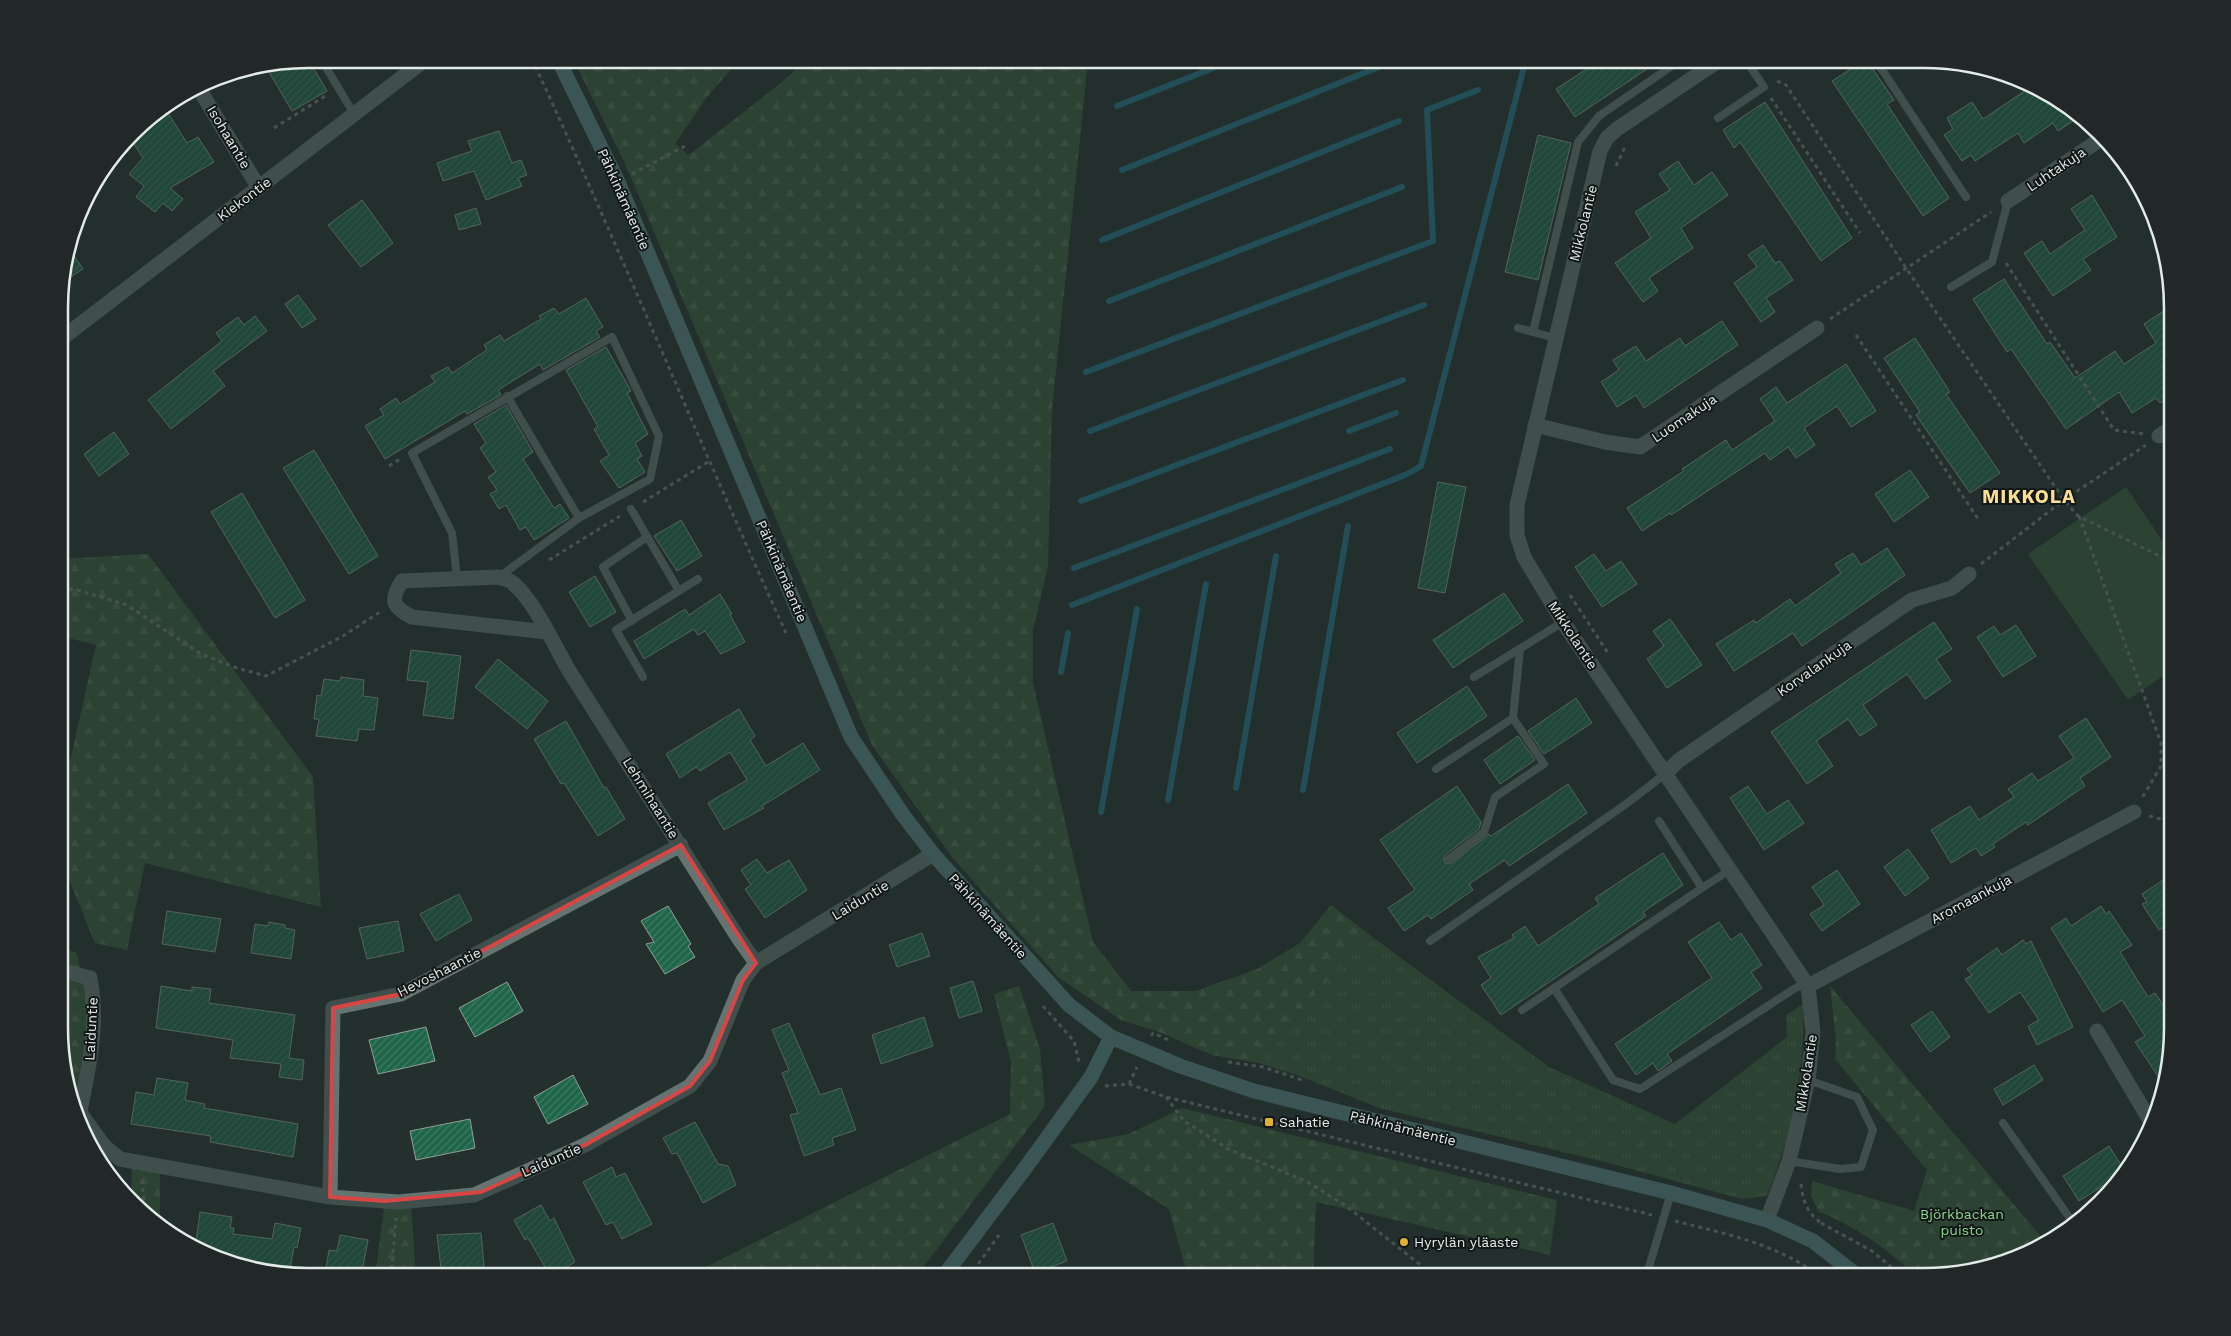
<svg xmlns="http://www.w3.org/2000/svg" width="2231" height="1336" font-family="'Work Sans',sans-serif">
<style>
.grass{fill:url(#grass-tufts)}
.forest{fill:url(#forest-firs)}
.garden{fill:#395a39}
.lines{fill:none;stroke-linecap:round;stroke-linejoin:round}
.stream{stroke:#24748b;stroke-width:6}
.building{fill:url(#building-hatch);stroke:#919f98}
.path{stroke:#727d7b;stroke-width:3;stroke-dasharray:4 4;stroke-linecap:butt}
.lane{stroke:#657471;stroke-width:8}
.street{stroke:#657471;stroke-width:15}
.secondary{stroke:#588383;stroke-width:15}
.marked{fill:none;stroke:#d84545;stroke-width:4;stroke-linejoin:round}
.poi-dot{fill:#deb133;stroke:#111716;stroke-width:2}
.labels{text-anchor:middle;stroke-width:4;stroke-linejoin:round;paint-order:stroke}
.street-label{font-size:14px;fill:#e2ebe9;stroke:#111716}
.poi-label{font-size:14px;fill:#e2ebe9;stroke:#111716;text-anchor:start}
.park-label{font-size:14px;fill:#89d88b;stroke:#111716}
.district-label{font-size:19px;font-weight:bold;letter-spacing:1px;fill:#fcdd92;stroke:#111716}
.rim{fill:none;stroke:#e2ebe9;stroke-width:2.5}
</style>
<defs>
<pattern id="grass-tufts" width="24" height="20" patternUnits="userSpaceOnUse" patternTransform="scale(1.25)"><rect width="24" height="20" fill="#395a39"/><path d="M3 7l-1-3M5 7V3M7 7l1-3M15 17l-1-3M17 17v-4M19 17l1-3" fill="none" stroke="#557256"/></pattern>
<pattern id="forest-firs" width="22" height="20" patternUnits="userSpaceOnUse" patternTransform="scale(1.25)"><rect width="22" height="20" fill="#395a39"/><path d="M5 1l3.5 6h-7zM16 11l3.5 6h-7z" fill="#557256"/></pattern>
<pattern id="building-hatch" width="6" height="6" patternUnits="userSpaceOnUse" patternTransform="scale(1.25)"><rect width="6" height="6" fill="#1f654a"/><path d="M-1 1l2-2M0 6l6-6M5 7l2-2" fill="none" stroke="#3f7b64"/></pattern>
</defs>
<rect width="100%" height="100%" fill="#23302e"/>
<path class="grass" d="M1367,933L1549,1067L1675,1124L1787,1037L1786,1015L1803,1004C1806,1069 1791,1136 1767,1196L1742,1199L1605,1162L1379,1108L1297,1075L1259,1063Z"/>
<path class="forest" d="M573,59H740L707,97L675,144L689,155L782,82L807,59H1085L1087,71L1052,409L1048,566L1033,630V683L1093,942L1131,991H1196L1257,969L1300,943L1331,905L1367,933L1259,1063L1212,1055L1159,1032L1121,1020L1058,977L952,857L872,745L624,161Z
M148,554L313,777L321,907L145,863L127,950L95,943L61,860V802L96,645L61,636V559Z
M61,949L76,952L88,996V1049L72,1109L61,1061Z
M1019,986L1040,1049L1045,1106L922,1269L913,1277H686L1010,1114L1011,1063L994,994Z
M1830,986L2047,1244L1988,1269L1939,1277H1918C1887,1250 1857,1226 1819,1212L1811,1196L1812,1181L1914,1211L1927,1170L1835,1059L1836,1041Z
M1182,1108L1557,1200L1550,1255L1316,1202L1313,1277H1188L1169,1209L1069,1145L1129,1134Z
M132,1162L160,1167V1226L131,1203Z
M385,1201H411L416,1277H375Z"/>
<path class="garden" d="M2126,487L2172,555V670L2128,700L2028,554Z"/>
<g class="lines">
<path class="stream" d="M1117,106L1236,59
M1122,170L1399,59
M1102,240L1399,121
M1109,301L1402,187
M1086,372L1433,241L1427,110L1478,90
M1090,431L1424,305
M1349,431L1396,413
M1081,501L1403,380
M1074,568L1390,449
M1072,605L1405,475L1421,466L1526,59
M1061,672L1068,633
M1236,788L1276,556
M1303,790L1348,526
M1168,800L1206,584
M1101,812L1137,609"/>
</g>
<path class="building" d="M308,59L327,91L292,111L266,67Z
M1602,59H1662L1575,117L1556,89Z
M1866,59L1894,100L1887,104L1949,198L1923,216L1832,81Z
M2032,86L2036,87L2048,105L2057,99L2067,107L2076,119L2058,131L2053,123L2024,143L2018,133L1975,161L1971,155L1962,161L1944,135L1953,129L1947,118L1972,102L1983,119Z
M1765,102L1852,238L1821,261L1740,142L1734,148L1723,130Z
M166,110L187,143L198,137L214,162L170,188L183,199L172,211L163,203L155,212L136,197L144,186L129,174L143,158L130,138L139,126Z
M499,131L512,163L521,160L527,175L518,178L522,186L486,200L474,171L443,181L437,163L472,151L468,141Z
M1538,135L1571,143L1538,280L1505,272Z
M1678,161L1694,185L1712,172L1728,195L1681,228L1693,248L1649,278L1658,291L1643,302L1615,263L1651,238L1635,212L1670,190L1659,174Z
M2092,195L2117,237L2083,259L2091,270L2053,296L2024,253L2042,241L2050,254L2085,230L2071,209Z
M362,200L393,243L361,267L328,225Z
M476,208L481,224L459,230L455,215Z
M1763,245L1775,263L1780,261L1793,280L1766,298L1775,312L1761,322L1734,283L1757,267L1748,255Z
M69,248L83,269L61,283V275Z
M2004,279L2047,344L2050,342L2075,378L2115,351L2124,364L2156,343L2144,324L2165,310L2172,320V395L2160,403L2156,398L2132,413L2119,392L2066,429L2011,349L2007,352L1973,299Z
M298,295L316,319L302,328L285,304Z
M586,298L603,327L596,331L600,337L543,370L540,364L498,390L501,395L467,414L465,411L385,459L365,426L384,415L380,409L396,398L400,404L435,382L431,376L448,367L452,373L487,350L484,345L500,335L504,341L541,319L539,316L554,308L559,314Z
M255,316L267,331L213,371L225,386L171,429L148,400L222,341L216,333L238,317L244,325Z
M1722,321L1738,345L1644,408L1636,395L1617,407L1601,382L1619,370L1613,360L1636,346L1646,361L1680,338L1685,346Z
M1915,338L1950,392L1946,394L2000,473L1970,493L1916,415L1920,412L1884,358Z
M606,347L630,389L631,391L627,393L648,434L635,443L642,456L637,459L645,472L619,488L600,461L609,455L594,429L598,427L566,370Z
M1846,364L1876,411L1851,427L1837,406L1804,428L1815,445L1796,458L1788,447L1770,460L1765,453L1671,515L1670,513L1642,531L1627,508L1684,471L1682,469L1726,440L1732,450L1775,421L1760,399L1776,387L1787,403Z
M506,405L533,452L523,459L554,508L560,504L569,518L534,540L526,527L520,530L506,505L499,509L490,494L497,490L488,477L496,472L480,448L486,443L474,424Z
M114,432L129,454L99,476L84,454Z
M314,450L378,556L349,574L283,468Z
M1910,470L1929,497L1894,522L1875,494Z
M1438,482L1466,487L1445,593L1418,588Z
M242,493L305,600L275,618L211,512Z
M681,520L702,556L677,571L654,536Z
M1887,548L1905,575L1802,646L1793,633L1734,671L1716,644L1754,620L1756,623L1790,599L1795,606L1841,573L1835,564L1853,553L1861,565Z
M1594,554L1606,571L1621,561L1637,584L1602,607L1575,567Z
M595,576L616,612L590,627L569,592Z
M1504,593L1523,621L1453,668L1433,640Z
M720,594L732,614L730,615L745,642L721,654L705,631L698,635L694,629L644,659L634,641L685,609L689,615Z
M1670,619L1702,665L1667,688L1647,659L1664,646L1653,631Z
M1934,622L1952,649L1936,659L1951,681L1925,699L1907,674L1863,705L1877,725L1860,736L1848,719L1816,741L1833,766L1807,784L1771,732Z
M2016,625L2036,656L2003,677L1977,637L1994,626L2000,635Z
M411,650L461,656L453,719L423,715L428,682L407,680Z
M498,659L548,701L527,729L475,687Z
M341,677L364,680L363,696L378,698L374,730L359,729L357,741L316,736L319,719H314L317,695L321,696L324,679L340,681Z
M1467,686L1487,716L1417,763L1397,733Z
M1576,698L1592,723L1544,754L1528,731Z
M739,709L755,736L750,740L766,766L803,743L820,770L762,806L764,808L724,830L708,803L747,780L730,752L700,771L696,767L680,778L666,754Z
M2086,718L2111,757L2080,778L2085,786L2028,825L2026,822L1993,844L1995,847L1981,856L1976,848L1951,863L1931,830L1970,806L1979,820L2014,797L2008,789L2032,773L2038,781L2074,758L2059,736Z
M566,721L604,788L606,787L625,819L598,836L564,783L561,784L534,739Z
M1518,736L1535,760L1500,784L1484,760Z
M1568,784L1587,813L1509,866L1505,860L1469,884L1473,890L1431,919L1428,915L1404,931L1388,908L1415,890L1380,840L1457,786L1481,822L1479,829L1444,856L1445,863L1450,864L1489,834L1491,836Z
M1748,786L1767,814L1788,800L1804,823L1764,850L1730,798Z
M1908,849L1929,878L1905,896L1884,867Z
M1663,853L1683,885L1643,912L1646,916L1501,1015L1481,985L1491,978L1478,957L1514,938L1512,935L1525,926L1538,946L1599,904L1595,898Z
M757,859L767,873L789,860L807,890L765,918L745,889L751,885L741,870Z
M1837,870L1860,904L1822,931L1810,914L1824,905L1812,887Z
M2163,880L2172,893V922L2159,930L2142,904L2147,902L2142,894Z
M459,894L472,920L436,941L420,914Z
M668,906L691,944L688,946L695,957L665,974L646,944L654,942L641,921Z
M2101,906L2106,914L2109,911L2132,945L2120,952L2148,997L2155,993L2163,1005L2172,999V1044L2164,1085L2135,1042L2145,1036L2122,1000L2103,1012L2051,928L2066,918L2071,926Z
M167,911L221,919L215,952L162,944Z
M398,921L404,951L367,959L359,928Z
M269,922L285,925V928L295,930L291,959L251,953L255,924L268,926Z
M1719,922L1731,940L1741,933L1762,965L1751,972L1762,988L1667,1054L1672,1061L1658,1071L1653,1063L1636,1075L1615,1044L1712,978L1688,942Z
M922,933L930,956L897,967L889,945Z
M2023,940L2026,944L2031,941L2073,1027L2037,1045L2028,1026L2039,1020L2020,992L1989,1013L1965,979L1972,975L1967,969L1997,948L2002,955Z
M973,981L982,1011L959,1018L950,988Z
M507,982L523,1011L475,1037L459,1008Z
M161,986L192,991V987L211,989L209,1003L295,1015L289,1058L304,1060L302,1080L279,1077L281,1064L230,1058L233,1040L156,1028Z
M1932,1011L1950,1037L1930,1052L1911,1025Z
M924,1017L933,1046L881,1064L872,1035Z
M789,1023L820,1095L841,1088L856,1130L832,1138L834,1145L804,1156L790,1115L798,1113L782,1073L789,1070L772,1030Z
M426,1027L435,1061L378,1074L369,1040Z
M2034,1065L2043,1080L2003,1105L1994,1089Z
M573,1075L588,1104L548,1124L534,1097Z
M157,1078L188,1083L185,1100L205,1104L204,1108L298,1124L293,1157L210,1142L211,1136L131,1124L136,1092L154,1095Z
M470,1119L475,1148L416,1160L410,1131Z
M695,1122L718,1164L728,1166L736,1185L703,1203L677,1153L672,1154L663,1138Z
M2109,1146L2125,1171L2111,1189L2107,1183L2079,1201L2063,1176Z
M612,1167L616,1177L625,1173L652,1224L622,1239L613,1222L606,1225L583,1182Z
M541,1205L550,1221L554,1218L575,1262L551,1277L528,1238L525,1240L514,1220Z
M200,1212L232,1217L230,1228H234L233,1234L272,1239L275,1223L301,1228L297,1248L294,1247L289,1275L243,1269L195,1249Z
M1053,1223L1067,1261L1035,1273L1021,1235Z
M481,1233L485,1277H442L437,1235Z
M340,1235L368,1240L361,1277H333L325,1275L329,1250L337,1251Z"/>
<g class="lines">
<path class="path" d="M532,59C620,249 699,442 786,633
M1777,81L1786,85L1906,268L2064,500L2078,516L2172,562
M1771,98L1860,233
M274,128L327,95
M1616,166L1625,147
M632,174L687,145
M2006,263L2114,430L2144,434
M1830,319L1991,212
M1856,335L1978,519
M389,466L400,459
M643,502L708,462
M2079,516L2161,743V766L2142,798
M549,560L620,516
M1981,564L2064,500L2146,445
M61,590L74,589L127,605L201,654L237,668L266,676L343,636L380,612
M1570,595L1608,653
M2162,765L2172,759
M2149,816L2172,822
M1043,1006L1074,1041L1079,1062
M1151,1036L1153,1033L1171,1041
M1228,1062L1263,1067L1302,1080
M1129,1084L1137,1067
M1105,1086L1129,1084L1166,1097L1652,1215
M1166,1097L1184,1121L1230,1150L1306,1181L1346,1206L1423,1267
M142,1180L145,1214
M1801,1184C1803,1201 1807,1213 1821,1223L1820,1225
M1675,1221C1726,1234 1779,1244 1820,1277
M1821,1223L1872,1251L1903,1277
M391,1277L396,1218
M969,1277L999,1235
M1802,1277L1805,1263"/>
<path class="lane" d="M321,59L354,114
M1875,59L1966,197
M1801,62L1806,59
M1718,118L1764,87L1745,59
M1951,287L1992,262L2008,201
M1518,328L1555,338
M1533,332L1578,142L1599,116L1682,59
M507,396L579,518
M631,509L679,591
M457,578L452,533L412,453L612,337L659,436L650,479L579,518L499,577
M632,621L603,567L647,537
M643,677L616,630L698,579
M1474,677L1563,622
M1513,718L1520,649
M1436,769L1513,718L1544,764L1495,797L1484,832L1449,859
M1659,821L1702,888L1730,870
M1430,941L1626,804L1665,774
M1554,988L1613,1080L1640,1089L1797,987L1808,986
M1522,1010L1702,888
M2003,1123L2074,1224
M1789,1161L1840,1169L1861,1167L1873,1130L1857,1097L1808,1080
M1646,1277L1671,1193"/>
<path class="street" d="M1721,59L1617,129L1607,138L1600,151L1517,505V535L1524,557L1563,622L1808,986L1813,1032L1808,1080L1789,1161L1767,1220
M198,87L259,188
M2008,201L2104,137
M61,339L426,59
M1535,425L1605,442L1640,447L1817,328
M2159,436L2172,428
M547,632L412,617C393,607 389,601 402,581L499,577C504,579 510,580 513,583C534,601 554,644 568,669L739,939L756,963
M1665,774L1678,761L1912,600L1952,588L1969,574
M61,970L90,978C99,1023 89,1067 80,1111
M1808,986L2134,812
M2097,1031L2152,1124
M69,1097L104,1146L120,1159L330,1197L398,1202L474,1195L585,1145L690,1086L710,1061L743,980L756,963L933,854
M330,1197L333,1008L401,994L681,845"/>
<path class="secondary" d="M558,59L618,182L851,737L903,815L933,854L1069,1005L1111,1037L1180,1066L1254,1091L1671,1193L1767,1220L1813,1241L1859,1277
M943,1277L1029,1163L1091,1077L1111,1037"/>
</g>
<path d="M0 0H2231V1336H0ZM681,845L756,963L743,980L710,1061L690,1086L585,1145L481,1192L385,1201L330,1197L333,1008L401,994Z" fill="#23302e" fill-opacity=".55" fill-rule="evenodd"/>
<path class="marked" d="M681,845L756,963L743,980L710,1061L690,1086L585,1145L481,1192L385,1201L330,1197L333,1008L401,994Z"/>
<g class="poi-dot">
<rect x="1264" y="1117" width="10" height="10" rx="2.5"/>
<circle cx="1404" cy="1242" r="5"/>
</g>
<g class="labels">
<g class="street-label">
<text transform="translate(229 137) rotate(59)" y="5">Isohaantie</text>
<text transform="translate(2056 169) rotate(-34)" y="5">Luhtakuja</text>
<text transform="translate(244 199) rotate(-37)" y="5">Kiekontie</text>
<text transform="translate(624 199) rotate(66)" y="5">Pähkinämäentie</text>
<text transform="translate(1583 223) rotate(-76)" y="5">Mikkolantie</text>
<text transform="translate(1684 418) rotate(-34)" y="5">Luomakuja</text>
<text transform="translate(782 571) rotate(67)" y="5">Pähkinämäentie</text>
<text transform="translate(1573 635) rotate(57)" y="5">Mikkolantie</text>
<text transform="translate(1814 668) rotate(-35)" y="5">Korvalankuja</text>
<text transform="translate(651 798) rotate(58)" y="5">Lehmihaantie</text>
<text transform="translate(1971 899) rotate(-28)" y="5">Aromaankuja</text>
<text transform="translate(860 900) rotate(-31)" y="5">Laiduntie</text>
<text transform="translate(988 916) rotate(48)" y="5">Pähkinämäentie</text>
<text transform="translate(439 972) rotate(-27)" y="5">Hevoshaantie</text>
<text transform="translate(91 1029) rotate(-87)" y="5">Laiduntie</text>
<text transform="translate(1806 1073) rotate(-81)" y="5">Mikkolantie</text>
<text transform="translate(1403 1128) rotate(14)" y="5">Pähkinämäentie</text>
<text transform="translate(551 1160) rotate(-24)" y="5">Laiduntie</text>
</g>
<g class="poi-label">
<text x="1279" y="1127">Sahatie</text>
<text x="1414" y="1247">Hyrylän yläaste</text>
</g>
<g class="park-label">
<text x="1962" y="1219">Björkbackan<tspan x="1962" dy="16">puisto</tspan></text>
</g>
<g class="district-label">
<text x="2029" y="503">MIKKOLA</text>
</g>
</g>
<path d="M0 0H2231V1336H0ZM308 68H1924A240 240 0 0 1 2164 308V1028A240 240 0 0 1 1924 1268H308A240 240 0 0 1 68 1028V308A240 240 0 0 1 308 68Z" fill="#222827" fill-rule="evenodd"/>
<path class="rim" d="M308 68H1924A240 240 0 0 1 2164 308V1028A240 240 0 0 1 1924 1268H308A240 240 0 0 1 68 1028V308A240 240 0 0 1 308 68Z"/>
</svg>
